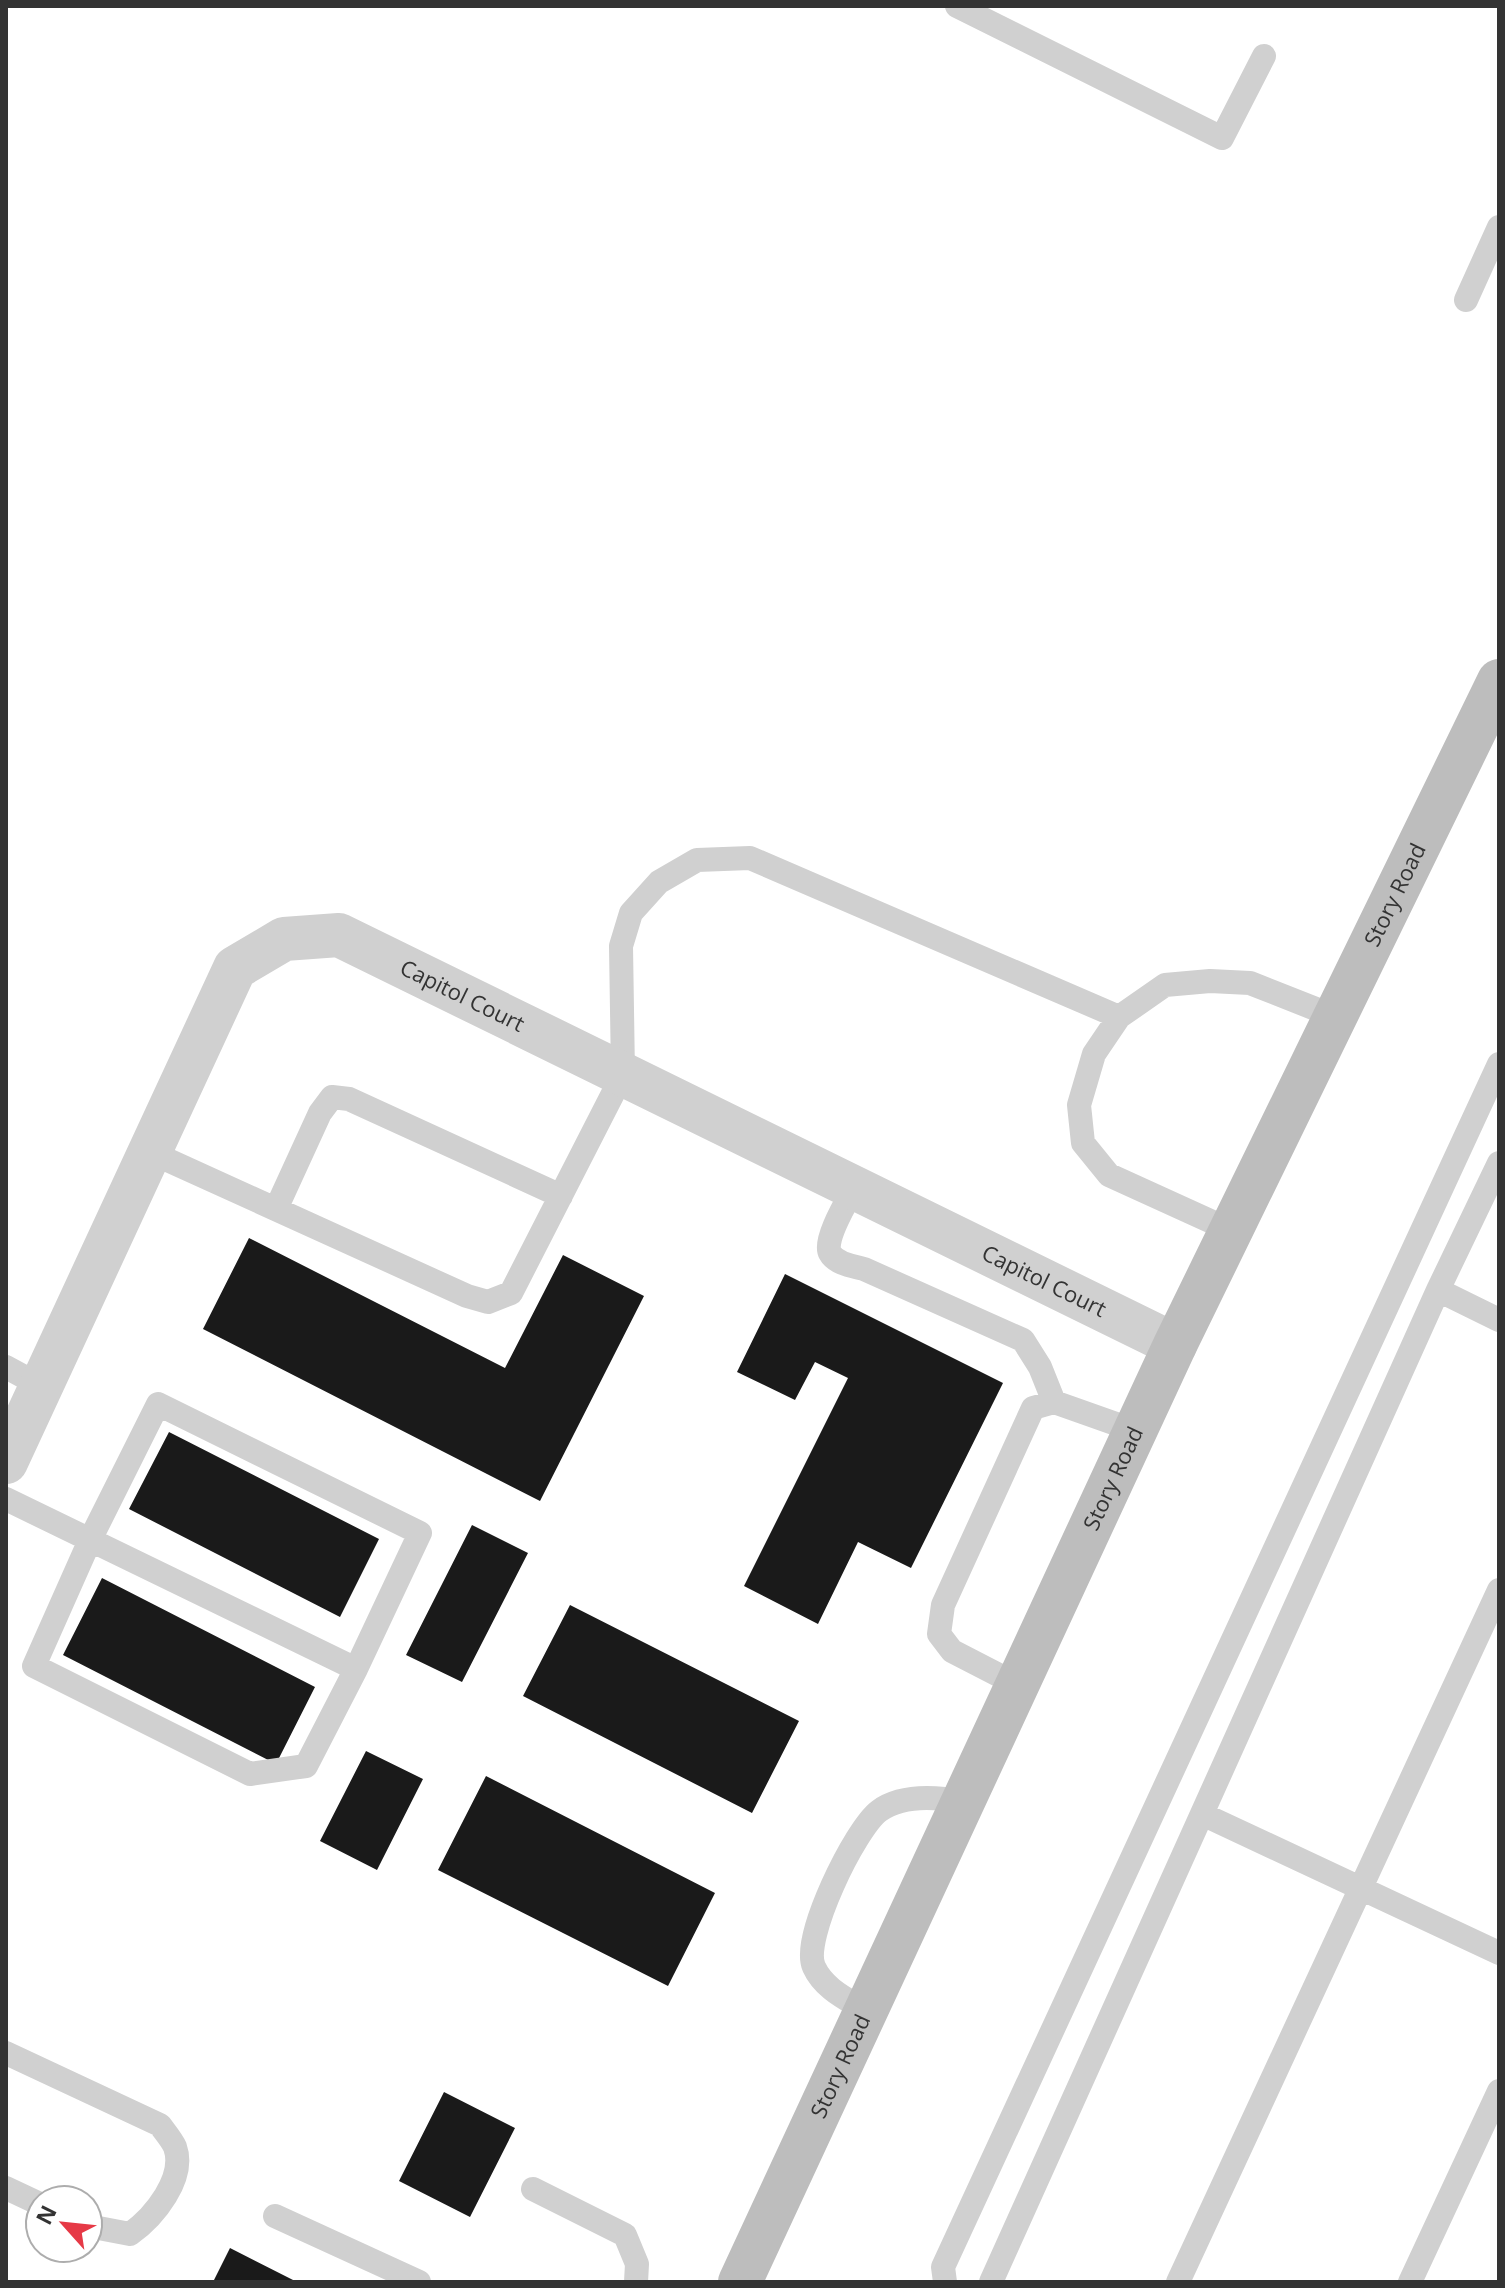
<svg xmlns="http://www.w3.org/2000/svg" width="1505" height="2288" font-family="'Open Sans',sans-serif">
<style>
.building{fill:#1a1a1a}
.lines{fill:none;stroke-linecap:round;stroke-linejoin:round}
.lane{stroke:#d0d0d0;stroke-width:24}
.street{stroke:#d0d0d0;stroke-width:44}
.secondary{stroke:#bdbdbd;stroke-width:44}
.labels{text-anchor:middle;stroke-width:8;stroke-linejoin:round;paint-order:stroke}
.street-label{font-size:22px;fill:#333;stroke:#fff}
</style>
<rect width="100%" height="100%" fill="#fff"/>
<path class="building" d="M249,1238L505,1368L563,1255L644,1296L540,1501L203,1329Z
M785,1274L1003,1383L911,1568L858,1542L818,1624L744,1586L848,1378L815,1362L795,1400L737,1372Z
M169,1432L379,1539L340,1617L129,1509Z
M472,1525L528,1553L462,1682L406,1655Z
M102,1578L315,1687L276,1764L63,1655Z
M570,1605L799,1721L752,1813L523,1696Z
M366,1751L423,1779L377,1870L320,1841Z
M486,1776L715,1893L668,1986L438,1870Z
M444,2092L515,2128L470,2217L399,2181Z
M230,2248L297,2282H213Z"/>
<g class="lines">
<path class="lane" d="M957,6L1222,138L1264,56
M1466,300L1499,227
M150,1152L467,1296L488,1302L511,1293L623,1074L621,946L631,913L659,882L697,860L750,858L1119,1017
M854,1188C847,1201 823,1241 830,1253C836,1264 853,1266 864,1269L1023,1340L1040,1367L1054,1402
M276,1209L320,1113L332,1097L349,1099L561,1196
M1232,1231L1109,1175L1083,1143L1079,1105L1094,1054L1119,1017L1165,985L1210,981L1250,983L1336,1017
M1438,1290L1499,1163
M6,1367L41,1386
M6,1499L356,1669L420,1533L158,1404L90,1540L34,1666L250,1774L306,1766L356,1669
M1018,1685L952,1651L939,1634L943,1605L1033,1408L1054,1402L1136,1431
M1202,1814L1499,1953
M866,2011C847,1999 824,1989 814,1967C801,1939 855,1829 879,1811C902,1794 938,1797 964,1802
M6,2053L160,2125C165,2132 172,2140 175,2147C186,2178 154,2217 130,2234L88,2226
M6,2188L40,2204
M533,2189L625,2235L637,2264L636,2282
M275,2216L419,2282
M945,2282L943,2267L1499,1064
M991,2282L1438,1290L1499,1320
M1178,2282L1499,1590
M1410,2282L1499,2091"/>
<path class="street" id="s1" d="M6,1462L235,968L284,939L339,935L1175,1345"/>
<path class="secondary" id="s2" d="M740,2282L1175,1345L1499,681"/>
</g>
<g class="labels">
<g class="street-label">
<text dy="8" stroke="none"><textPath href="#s2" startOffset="1534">Story Road</textPath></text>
<text dy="8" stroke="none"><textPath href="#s1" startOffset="794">Capitol Court</textPath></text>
<text dy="8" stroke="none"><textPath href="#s1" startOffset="1442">Capitol Court</textPath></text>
<text dy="8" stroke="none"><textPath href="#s2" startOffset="886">Story Road</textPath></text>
<text dy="8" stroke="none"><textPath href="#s2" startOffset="238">Story Road</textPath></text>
</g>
</g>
<rect width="1505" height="2288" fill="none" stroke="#333333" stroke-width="16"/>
<g transform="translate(64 2224) rotate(297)"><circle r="38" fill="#ffffff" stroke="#adadad" stroke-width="2"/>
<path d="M0-6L14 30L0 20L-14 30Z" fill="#e63946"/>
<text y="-12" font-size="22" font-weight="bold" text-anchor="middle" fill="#333333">N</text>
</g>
</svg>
